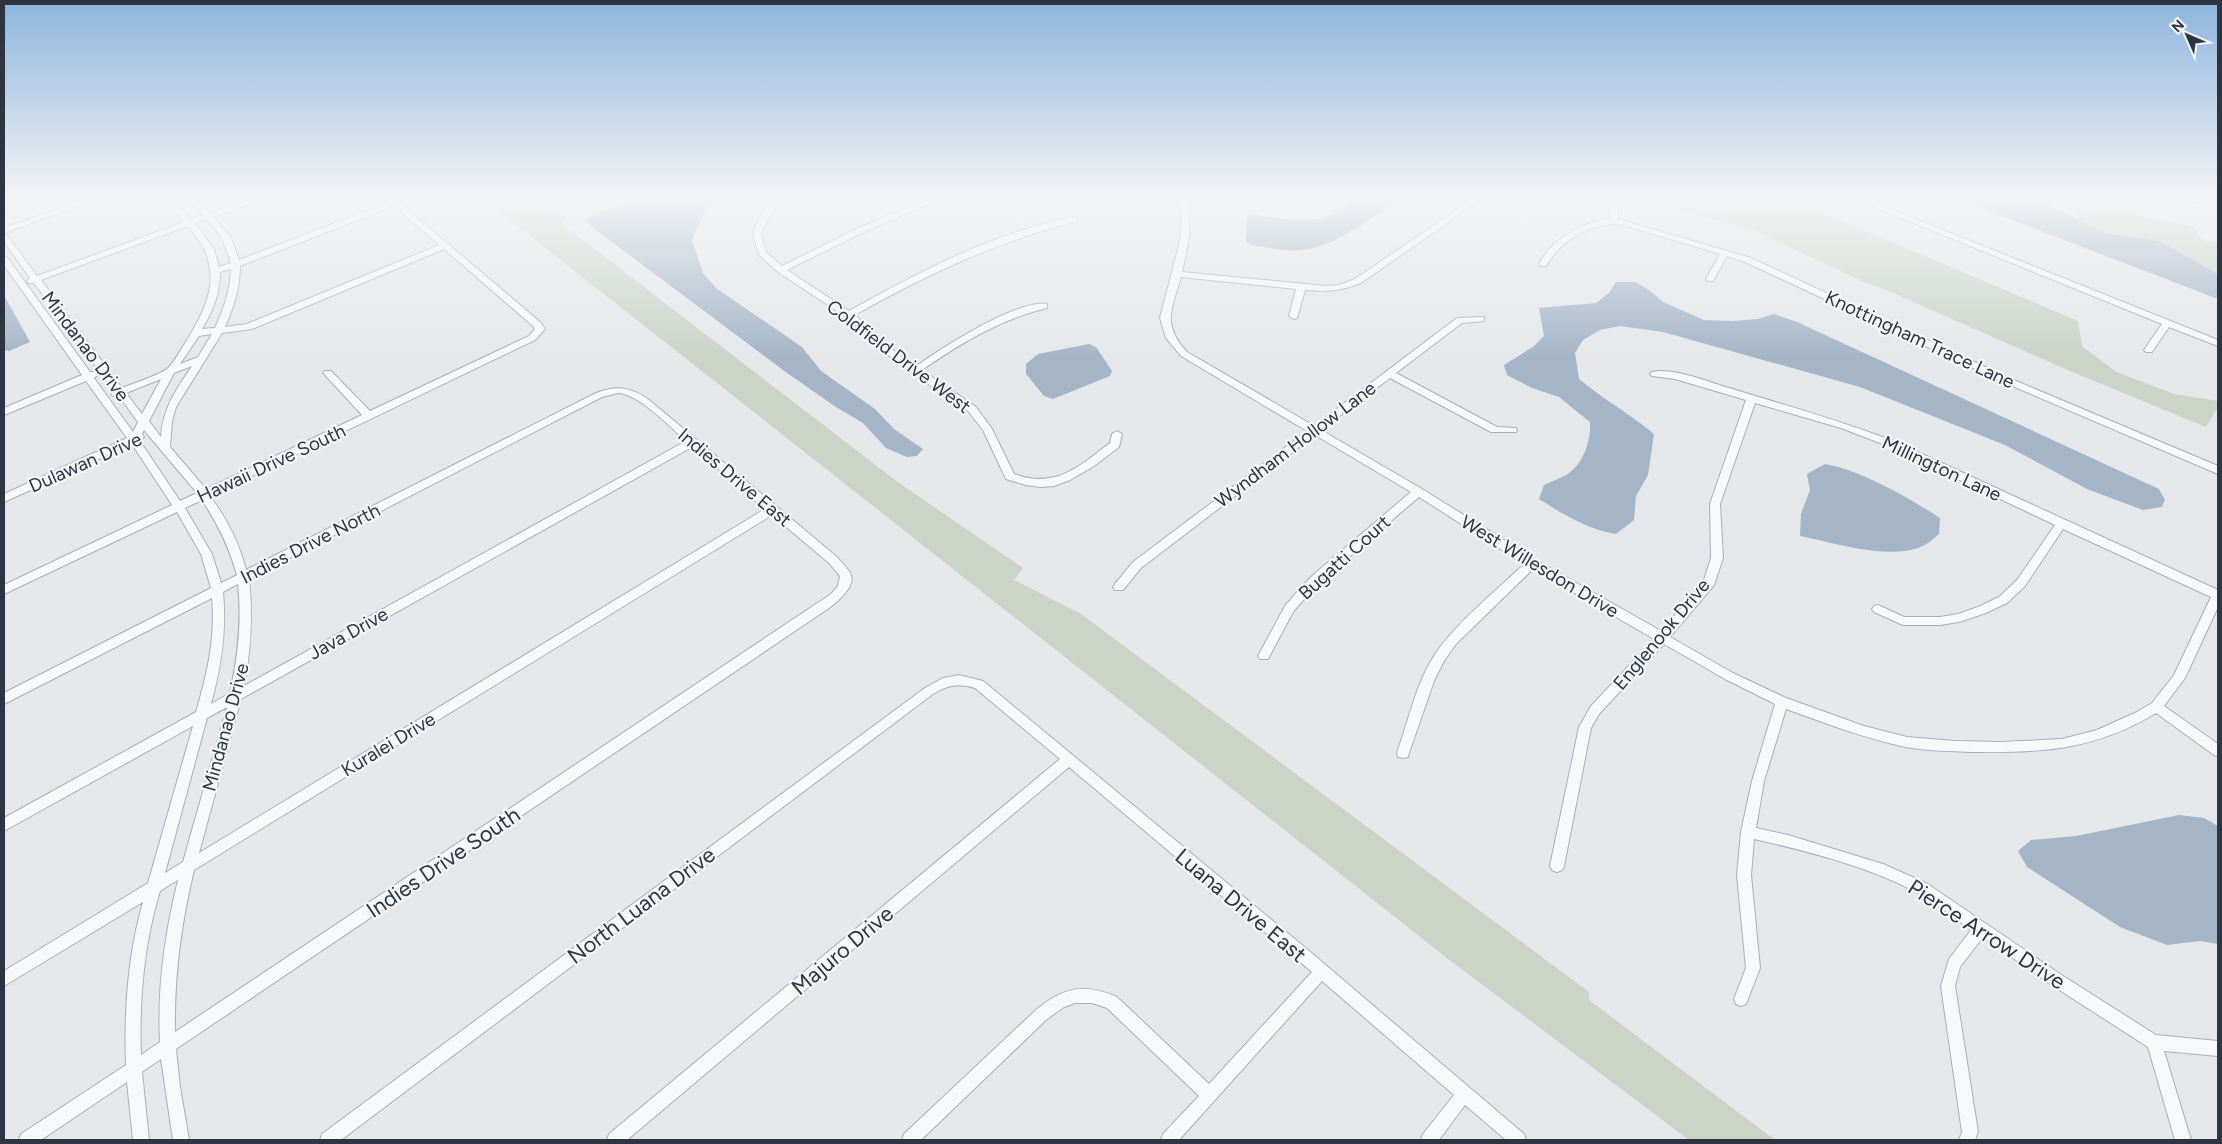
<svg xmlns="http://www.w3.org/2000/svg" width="2222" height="1144" font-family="Figtree,sans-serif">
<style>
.green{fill:#cad4c7}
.water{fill:#a4b5c7}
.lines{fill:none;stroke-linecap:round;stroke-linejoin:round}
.minor-casing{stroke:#aaaeb5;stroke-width:2}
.minor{fill:#f7f8fa;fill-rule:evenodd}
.labels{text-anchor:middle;stroke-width:4.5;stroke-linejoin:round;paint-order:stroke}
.street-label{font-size:19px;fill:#2e3542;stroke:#f4f6f8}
.near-street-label{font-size:22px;fill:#2e3542;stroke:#f4f6f8}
</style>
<rect width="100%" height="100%" fill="#e5e7eb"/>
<path class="green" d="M482,198H539L566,218L562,224L899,483L1023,568L1014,580L1081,614L1589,992V1000L1775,1140H1689L1447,958Z
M1653,198L1790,199L2078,321L2082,346L2116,372L2174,394L2218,401V407L2206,427L2070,371L1884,289L1866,283L1755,231L1668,207Z
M2076,202L2194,227L2201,239L2218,244V274L2160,241L2106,233L2078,219L2067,204Z"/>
<path class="water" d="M640,198H717L705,210L692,240L703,273L716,288L802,347L821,371L875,409L894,429L923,449L917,456L907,457L886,448L863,423L836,407L787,373L584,221C599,209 622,206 640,198Z
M1350,198H1402C1373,216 1335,248 1301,250C1285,252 1267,247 1251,245L1246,242L1247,217L1251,214C1278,219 1335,230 1350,198Z
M1955,198H2027L2055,208L2106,233L2160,241L2218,274V299Z
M1616,282H1635L1649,290L1663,302L1704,320L1732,321L1758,319L1774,314L1797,322L2159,489L2165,500L2162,507L2143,510L2087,489L2005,445L1860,387L1663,332L1620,326L1600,330L1583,340L1575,353L1579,379C1603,399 1630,414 1654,434L1648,475L1636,496L1634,520L1616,534C1587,529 1564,515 1539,499L1544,485C1552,481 1562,478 1569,473C1584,462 1591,440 1590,422L1559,397L1532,388L1507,375L1504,365L1533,347L1544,336L1539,308L1596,303L1609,293Z
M4,295L30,342L9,351L4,350Z
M1089,344L1096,347L1112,371L1110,376L1053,399L1044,396L1026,374V364L1038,354Z
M1825,464C1861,470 1909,498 1940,518L1939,534C1934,538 1929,543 1923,546C1889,561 1836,543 1800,536L1801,514L1810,490L1807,474Z
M2179,815L2204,818L2218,826V944L2200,941L2167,945L2120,927L2027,867L2018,851L2031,840L2076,836Z"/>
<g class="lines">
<g class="minor-casing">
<path id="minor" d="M89,198H101L4,233V228Z
M161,198H170L191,219L203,215L186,198H195L210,213L253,198H265L214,217L231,238L239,260L389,202L385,198H394L540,322L545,329L535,340L210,496C227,519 239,542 246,570L596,393C617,385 631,387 649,400L837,557C841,562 847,567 850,573C857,585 840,599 832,606L176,1049L180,1087L189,1140H173L161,1059L142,1072L149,1140H133L127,1082L41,1140H19L21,1134L126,1065C124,1011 128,954 143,902L4,986V971L148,883L193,726L4,831V818L196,712C207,674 216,637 212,598L4,704V693L211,588L201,554L177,512L4,594V585L172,505L132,444L4,502V494L127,438L86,381L4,415V408L82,375L4,265V256L7,257L90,372H97L99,374L94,378L133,432L138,422L119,396H113L111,394L114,391L34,283H28L27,281L30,278L4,242V235H7L37,276L184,222ZM394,206L439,245L247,324L225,327C234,306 240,288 240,266ZM207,219L222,238L231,263L219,267L214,249L195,223ZM188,226C223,265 213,299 187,340C181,349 175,361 168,368C162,374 132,384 122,388L41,280ZM444,249L533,326L535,329L529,336L370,411L331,371H325L323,373L325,375L362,415L206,489L170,447L172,421L176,407L222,333L252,329ZM231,269C230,291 224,308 215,328L202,329C213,311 220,294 220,272ZM212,334L198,357L180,364L199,336ZM192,366C176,390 163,407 161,437L149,421L174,373ZM161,379L142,414L126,393ZM618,393C639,394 670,427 686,441L244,686C251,649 253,616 249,579L602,397ZM144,430L197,493L180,501L140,441L144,437L142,434ZM692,447L765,509L199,853L241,699ZM202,500C218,524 229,547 237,575L221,583L212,554L185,508ZM772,515L829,563L840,576L838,586L831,594L175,1032C174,977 181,924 194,870ZM238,584C242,622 238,656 230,693L211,704C221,667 227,631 223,592ZM227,707L183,862L165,873L207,718ZM178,880C165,933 157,987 160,1042L141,1055C139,1001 144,943 160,891Z
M778,198H787L769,216L761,234L766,252L782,266L856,229L931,198H942L862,233L787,270L849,311C912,276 977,241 1047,223C1056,221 1068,216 1077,217V221C997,242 927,274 855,315L894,351L916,366C942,348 1017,299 1047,304V308C1001,319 961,343 922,370L976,407L992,429L1014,474C1056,489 1078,467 1110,443L1112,434L1117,431L1122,434L1119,447L1094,466L1070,480L1054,486L1040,487L1026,485L1006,479L983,430L968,411L912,373L888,355L846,317L778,272L759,255L753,234L755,227L762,213Z
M1179,198H1187C1193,223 1188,247 1182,272L1326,286L1339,285L1355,279L1474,198H1483L1361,283C1340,291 1328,292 1305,290L1297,318L1294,319L1289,316L1296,289L1181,277C1172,309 1161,324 1187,352L1314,426L1457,318L1484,317V321L1462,323L1396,373L1497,427L1516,428L1517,430L1516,432H1491L1390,378L1321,430L1422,489L1536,560L1661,631L1703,583L1711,558L1710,504L1746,400L1675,379L1652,376L1650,374L1652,372C1673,367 1708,382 1729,388C1785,405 1841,421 1896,442L2218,590V607L2185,678L2164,706L2218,744V756L2214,755L2156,713C2095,750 2042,753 1973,752C1951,751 1927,751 1905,747C1864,738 1825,723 1786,709L1764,781L1756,828L1788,835L1883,864L1926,883L2060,974L2156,1035L2218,1041V1056L2164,1051L2191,1140H2175L2148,1047L2050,984L1983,937L1960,967L1955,986L1978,1132L1975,1140H1959L1962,1132L1941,986L1949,959L1971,930C1953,917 1934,901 1914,891C1866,866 1807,851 1754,839L1751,875L1760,968L1746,1004L1741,1006L1736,1004L1734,999L1746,968L1737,875L1741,832L1752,781L1775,704L1725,679L1664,644L1599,714L1591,728L1564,866L1562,870L1557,872L1552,870L1550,866L1579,727L1591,706L1654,639L1533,569L1456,644L1444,661L1434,681L1409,753L1408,757L1403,758L1398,757L1397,753C1408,722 1417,680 1436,653C1457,622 1497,590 1524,564L1419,497L1321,581L1305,598L1293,612L1268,659H1260L1258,656L1285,606L1297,592L1313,575L1411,492L1315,435L1141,568L1123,590H1115L1113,587L1115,584L1133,562L1307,431L1181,356L1166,338L1160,318L1180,241L1182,210ZM1755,403L1841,428L1888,446L2055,525L2017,580L1999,597L1978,607L1958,614L1940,617H1904L1878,605L1874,606L1872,609L1874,612L1903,625H1940L1959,622L1986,613L2007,603L2025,586L2063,529L2211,597L2174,675L2152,703L2137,712L2097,730L2062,739L2001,742L1955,741L1907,737L1864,726L1786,698L1733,673L1670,637L1714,585L1723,558L1720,504Z
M1852,198H1863L2218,340V346L2169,327L2152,352H2146L2144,350L2162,324Z
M2164,198L2218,200V204L2168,200Z
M1610,205L1617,207L1618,219L1751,258L2009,378L2218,466V474L2003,382L1745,262L1727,256L1713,281H1707L1706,279L1720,254L1619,224C1590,224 1561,240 1546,266H1540L1539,264C1550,241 1584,220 1610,219Z
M959,675L983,681L1308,950L1524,1134L1526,1140H1506L1465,1105L1439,1140H1421L1423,1134L1454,1095L1322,981L1179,1140H1161L1163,1134L1199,1096L1107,1008L1092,1003H1075L1064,1007L1047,1019L921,1140H902L904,1134L1037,1009C1065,987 1084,983 1117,997L1209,1084L1312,972L1069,767L627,1140H607L609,1134L1060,759L975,688C959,683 947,685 933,694L341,1140H320L322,1134L925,688L943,678Z"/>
</g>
<use href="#minor" class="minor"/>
</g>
<linearGradient id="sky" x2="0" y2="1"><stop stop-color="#8db4db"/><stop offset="0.55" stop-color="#f3f4f6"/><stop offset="1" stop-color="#f3f4f6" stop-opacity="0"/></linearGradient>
<rect width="2222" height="358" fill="url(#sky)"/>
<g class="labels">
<g class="street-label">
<text transform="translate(1920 339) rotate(25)" y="7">Knottingham Trace Lane</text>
<text transform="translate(86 346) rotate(53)" y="7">Mindanao Drive</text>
<text transform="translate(899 356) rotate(37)" y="7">Coldfield Drive West</text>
<text transform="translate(1295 444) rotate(-37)" y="7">Wyndham Hollow Lane</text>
<text transform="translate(85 462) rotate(-24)" y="7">Dulawan Drive</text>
<text transform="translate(271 463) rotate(-25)" y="7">Hawaii Drive South</text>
<text transform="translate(1942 468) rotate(25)" y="7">Millington Lane</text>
<text transform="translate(735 477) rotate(40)" y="7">Indies Drive East</text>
<text transform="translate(310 543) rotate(-27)" y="7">Indies Drive North</text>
<text transform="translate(1344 557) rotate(-42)" y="7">Bugatti Court</text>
<text transform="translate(1540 566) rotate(31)" y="7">West Willesdon Drive</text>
<text transform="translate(348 633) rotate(-29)" y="7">Java Drive</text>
<text transform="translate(1661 634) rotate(-50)" y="7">Englenook Drive</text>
<text transform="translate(225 727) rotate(-75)" y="7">Mindanao Drive</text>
<text transform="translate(388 744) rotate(-31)" y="7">Kuralei Drive</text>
</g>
<g class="near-street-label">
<text transform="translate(443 862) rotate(-34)" y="8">Indies Drive South</text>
<text transform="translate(641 905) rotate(-37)" y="8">North Luana Drive</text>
<text transform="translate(1241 905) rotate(40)" y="8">Luana Drive East</text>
<text transform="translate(1987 934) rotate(33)" y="8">Pierce Arrow Drive</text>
<text transform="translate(842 950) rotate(-40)" y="8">Majuro Drive</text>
</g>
</g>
<rect width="2222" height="1144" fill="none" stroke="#2e3542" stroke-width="10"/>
<g transform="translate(2187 35) rotate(315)" stroke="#f4f6f8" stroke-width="4" paint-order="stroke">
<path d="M0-4L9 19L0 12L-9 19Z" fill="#2e3542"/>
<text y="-8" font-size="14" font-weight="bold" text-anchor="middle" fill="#2e3542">N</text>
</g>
</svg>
